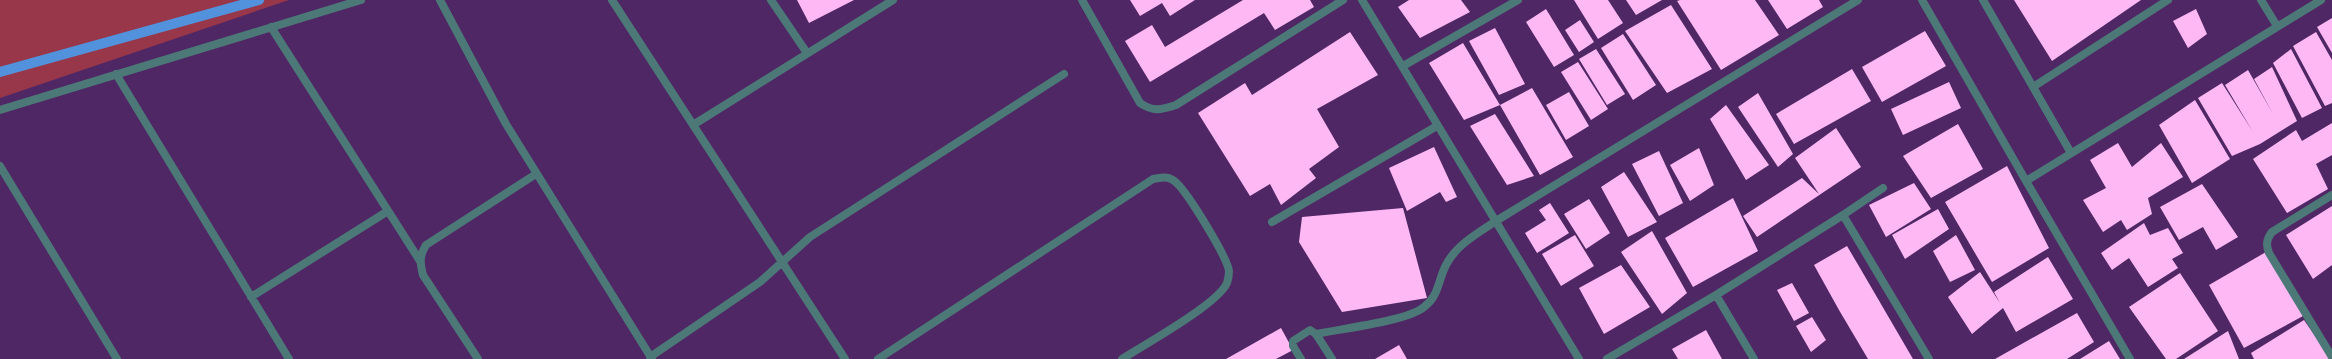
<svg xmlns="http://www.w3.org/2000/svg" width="2332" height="359" font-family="Cabin,sans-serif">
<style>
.green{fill:#983749}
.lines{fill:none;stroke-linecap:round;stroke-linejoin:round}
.stream{stroke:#5292dc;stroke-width:10}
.building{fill:#feb9f4}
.service{stroke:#4c7977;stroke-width:8}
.minor{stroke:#4c7977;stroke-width:8}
</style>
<rect width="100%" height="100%" fill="#4f2765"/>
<path class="green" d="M0,0H289L0,98Z"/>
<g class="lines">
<path class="stream" d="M0,72L259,0"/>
</g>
<path class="building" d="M797,0H854L809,23Z
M1130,0H1195L1170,16L1162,3L1140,16Z
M1243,0H1310L1314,7L1275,30L1264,13L1150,82L1125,41L1152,25L1165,47Z
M1409,0H1461L1470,12L1420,38L1398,7Z
M1574,0H1608L1623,23L1598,39Z
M1626,0H1662L1636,15Z
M1680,0H1755L1779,35L1721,70L1677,1Z
M1768,0H1819L1823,7L1787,29Z
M2014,0H2141L2052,61Z
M1671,5L1712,69L1667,93L1625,31Z
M1546,9L1574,55L1554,67L1526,22Z
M2196,9L2207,34L2188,48L2173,21Z
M2332,18V53L2317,27Z
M1580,20L1594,42L1579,52L1565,30Z
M1495,28L1525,84L1499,95L1469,41Z
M1925,31L1946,66L1882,102L1862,67Z
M1350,32L1378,75L1317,109L1339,147L1309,169L1316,178L1281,205L1270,184L1250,196L1198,113L1245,83L1252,95Z
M2316,32L2332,60V103L2325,106L2293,46Z
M1623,34L1656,85L1633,100L1601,48Z
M1463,43L1500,105L1532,88L1573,157L1540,175L1500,105L1464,120L1429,63Z
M1596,49L1625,94L1607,105L1579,59Z
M2291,49L2322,108L2302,118L2273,63Z
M1578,62L1608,109L1591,120L1561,72Z
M2272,67L2297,121L2260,144L2232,156L2198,98L2222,83L2253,132L2225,85L2248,70L2273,114L2254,79Z
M1852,69L1871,101L1794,144L1776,114Z
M1949,82L1961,108L1903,135L1891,109Z
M1569,92L1589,126L1566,140L1546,105Z
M1758,93L1793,154L1778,167L1738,107Z
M2195,100L2230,159L2192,183L2159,125Z
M1726,105L1769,165L1746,180L1710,119Z
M1495,114L1534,176L1507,185L1470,126Z
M2332,123V155L2316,164L2328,189L2287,213L2253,159L2296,130L2302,141Z
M1958,124L1983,169L1931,198L1903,156Z
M1836,128L1861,167L1757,237L1743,216L1802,178L1819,194L1795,158Z
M2118,143L2132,167L2161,143L2183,177L2148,198L2152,214L2127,230L2121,220L2103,232L2083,200L2106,188L2090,160Z
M1434,147L1457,197L1446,202L1440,192L1407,211L1389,168Z
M1699,148L1714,185L1690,201L1670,165Z
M1659,151L1683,203L1659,216L1632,164Z
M2007,166L2049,248L1992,282L1945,202Z
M1624,172L1657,222L1628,237L1601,187Z
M1914,183L1931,209L1886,237L1869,205Z
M2202,184L2238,237L2216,250L2203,227L2179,240L2160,207Z
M1733,198L1758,251L1693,287L1665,238Z
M1589,199L1610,233L1586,249L1564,214Z
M1550,203L1569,233L1537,253L1525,233L1546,220L1539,210Z
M2332,206V265L2313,279L2286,235Z
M1403,208L1427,298L1342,312L1299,242L1302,217Z
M1938,209L1949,229L1905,259L1892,235Z
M2144,223L2150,235L2168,228L2183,253L2172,259L2178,268L2148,287L2129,258L2112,270L2101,253Z
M1652,231L1687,293L1662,314L1621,252Z
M1575,235L1594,266L1561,286L1542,254Z
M1956,235L1975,270L1950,282L1933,251Z
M1847,246L1860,268L1913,359H1868L1839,310L1814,265Z
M2266,252L2303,316L2244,348L2209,285Z
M2048,257L2073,299L2016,332L2003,308L1972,334L1948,297L1980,272L2000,303L1994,292Z
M1621,265L1650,307L1604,334L1579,288Z
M2180,273L2218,331L2176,359H2166L2129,307Z
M1792,283L1809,313L1794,321L1777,290Z
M2077,313L2094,342L2067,359H1995Z
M1812,317L1826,340L1811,352L1796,326Z
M2304,320L2331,359H2254L2251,353Z
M1281,328L1293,350L1276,359H1226Z
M1706,330L1722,359H1678L1672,349Z
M2228,331L2239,359H2184Z
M2109,341L2120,359H2080Z
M1399,345L1407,359H1375Z"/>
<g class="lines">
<path class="service" d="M1316,334C1339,329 1408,321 1424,307C1439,296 1438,280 1446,265C1456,245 1478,233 1496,221"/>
<path class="minor" d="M440,0L506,124L652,359
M612,0L845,359
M771,0L807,53
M1082,0L1140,103C1153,112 1161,110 1176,105L1343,0
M1362,0L1579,359
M1922,0L2026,181
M1983,0L2071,153
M2261,0L2277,26
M271,27L420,261
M1403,66L1518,0
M116,74L289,359
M2033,87L2168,0
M0,110L361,0
M693,125L893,0
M0,166L117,359
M2332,195L2272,232C2266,240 2266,245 2269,253L2332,357
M1843,215L1883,188
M1496,221L1858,0
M1272,222L1437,126
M1716,295L1754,359
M251,297L388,211
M650,357L760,282L810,237L1064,74
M478,359L423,275C420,263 419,256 426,245L536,174
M878,359L1153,179C1160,178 1166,176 1173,180C1185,187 1227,257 1229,271C1229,274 1228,280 1227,283C1218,304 1144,345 1122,359
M1301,359L1293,346V341L1310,330L1316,334L1332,359
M1607,359L1716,295L1843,215L1929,359
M2130,359L2026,181L2321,0"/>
</g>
</svg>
